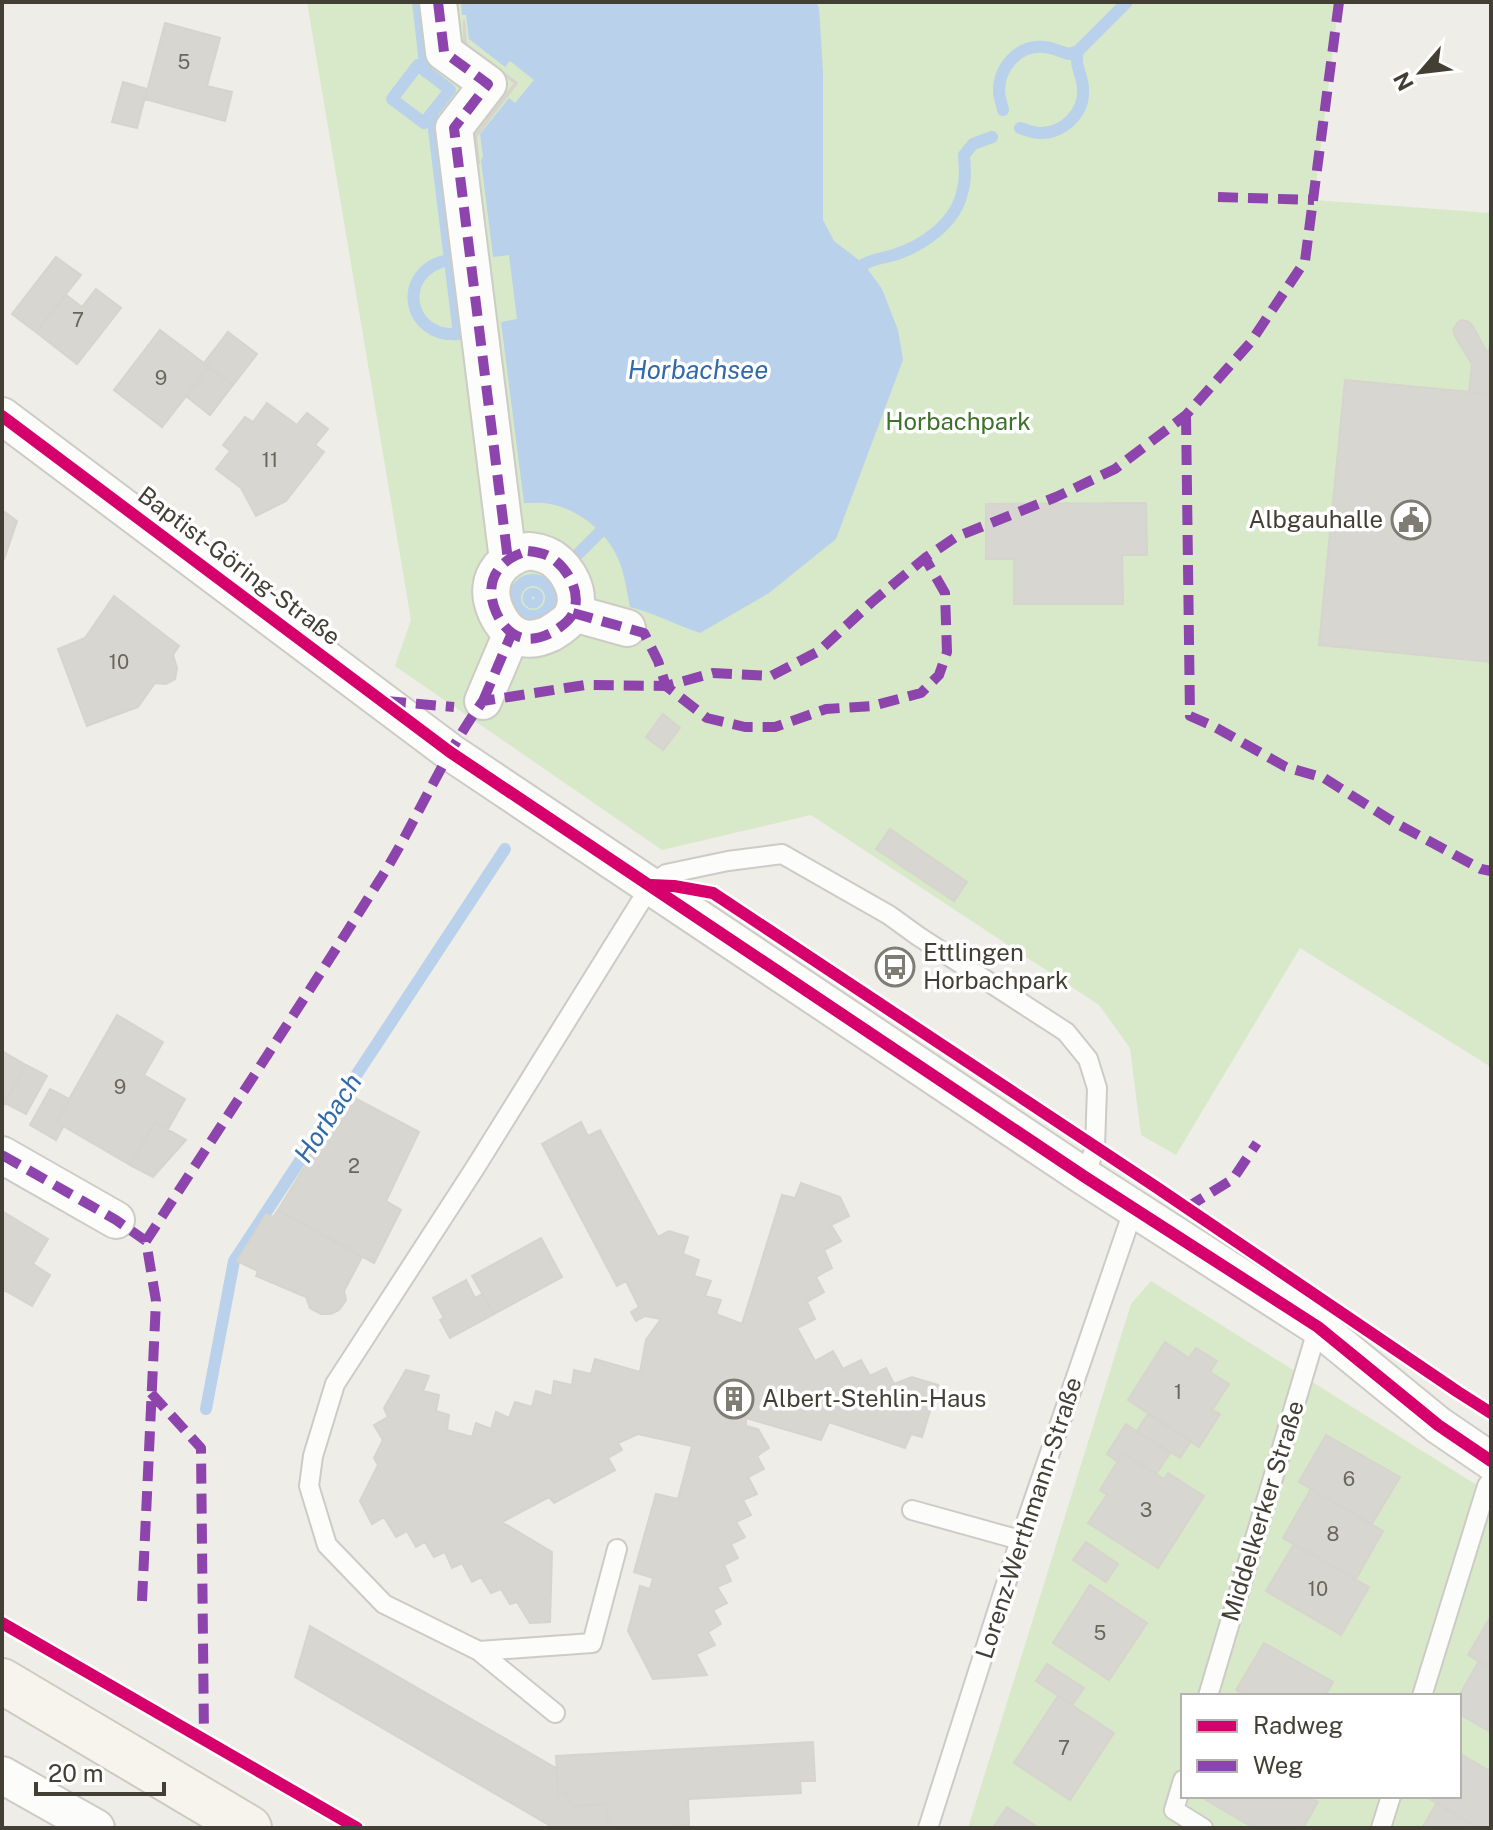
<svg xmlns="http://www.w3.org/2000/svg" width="1493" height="1830" font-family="'Public Sans',sans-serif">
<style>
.green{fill:#d7e9c8;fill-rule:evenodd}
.water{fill:#b9d1eb}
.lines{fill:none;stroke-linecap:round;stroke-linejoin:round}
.stream{stroke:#b9d1eb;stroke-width:12}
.building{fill:#d7d6d0;stroke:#d6d4cd;stroke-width:2}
.lane-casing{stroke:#cccbc5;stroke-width:22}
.street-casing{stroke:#cccbc5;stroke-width:40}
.secondary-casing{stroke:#cdcbbf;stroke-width:48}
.lane{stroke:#fcfcfb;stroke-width:18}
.street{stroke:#fcfcfb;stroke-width:36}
.secondary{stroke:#f6f4ed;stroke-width:44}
.quiet{stroke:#8e44ad;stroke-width:10;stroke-dasharray:20 10;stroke-linecap:butt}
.cycleway-casing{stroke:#fff;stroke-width:17}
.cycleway{stroke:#d6006c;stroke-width:12}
.labels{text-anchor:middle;stroke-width:7;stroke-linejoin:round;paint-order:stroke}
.number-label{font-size:20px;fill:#69665c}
.park-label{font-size:24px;fill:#3d722a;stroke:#fff}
.poi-label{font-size:24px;fill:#433f34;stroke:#fff;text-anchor:start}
.street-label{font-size:24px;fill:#433f34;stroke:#fff}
.water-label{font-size:26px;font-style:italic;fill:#3269aa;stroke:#fff}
</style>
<rect width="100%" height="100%" fill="#eeede7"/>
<path class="green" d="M307,2H1339L1314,200L1491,213V1067L1300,948L1176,1155L1141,1135L1130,1048L1099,1005L811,815L662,850L395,666L411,620Z
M1151,1281L1491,1494V1828H968L1131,1304ZM1183,1696H1459V1796H1183Z"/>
<path class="water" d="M461,2H816L819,8L823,72V220L834,241L864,264L882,289L898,330L903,360L836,539L769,593L700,633C676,625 654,613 630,607C627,592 625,577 620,563C609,534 581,510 550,504C542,502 533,503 524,503L501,322L517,319L509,255L493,257L481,160L483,157L480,134L509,98L515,103L534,80L510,61L505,67L469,39L466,15H462Z"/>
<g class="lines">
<path class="stream" d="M418,2L426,72
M418,65L450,90L424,123L392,99Z
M1003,110C1002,104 999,97 999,91C999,67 1019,44 1044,47C1052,47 1061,52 1069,54L1078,51L1127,2
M432,113L459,334C406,339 395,270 449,260
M1020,128C1026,130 1033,133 1039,133C1063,134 1085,113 1083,88C1082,73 1074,66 1078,51
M864,264C874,259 883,258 894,255C922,246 955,224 962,193C966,181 965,168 964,155L973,144L992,137
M566,566L600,532
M515 598a18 18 0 1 1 36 0a18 18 0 1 1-36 0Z
M528.5 598a4.5 4.5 0 1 1 9 0a4.5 4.5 0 1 1-9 0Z
M206,1409L234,1261L505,849"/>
</g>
<path class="building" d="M464,20L466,44L517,83L476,137L479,163H478L474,137L515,83L464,45Z
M165,23L220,38L207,86L232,92L225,121L145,99Z
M123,82L147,89L137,128L112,122Z
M56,257L81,275L36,332L12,314Z
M96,289L121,308L77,364L36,332L66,295L82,307Z
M1462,320L1469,322L1472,325L1488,354L1491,341L1489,394L1469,392L1472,364L1455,336L1453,330L1458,322Z
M160,330L209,367L162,427L114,390Z
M228,332L257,354L233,385L204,363Z
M209,367L233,385L210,415L186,396Z
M1345,380L1491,394V662L1319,645Z
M267,403L297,425L307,413L328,429L315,445L324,452L286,501L256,516L241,488L216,469L230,451L223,445L245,417L253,422Z
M1146,503L1147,555H1122L1123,604H1014V559H986V504Z
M2,510L17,521L4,559L2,558Z
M114,596L179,646L173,655L177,668L175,679L166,684L155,683L138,707L87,726L58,649L85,638Z
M663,714L680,728L663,750L646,737Z
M890,829L967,882L954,901L876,849Z
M117,1015L163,1042L144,1075L185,1099L168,1129L155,1122L130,1165L56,1122Z
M2,1051L26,1065L2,1108Z
M26,1065L47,1076L26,1114L5,1103Z
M50,1089L69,1099L56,1122L63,1127L56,1140L30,1125Z
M349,1095L419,1132L386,1201L401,1210L374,1263L278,1210Z
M155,1122L186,1140L153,1177L130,1165Z
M581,1122L588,1136L600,1130L658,1237L669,1231L688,1237L683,1254L699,1260L694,1276L711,1281L705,1296L721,1300L716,1314L742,1324L782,1195L795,1198L801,1183L840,1197L849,1216L831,1225L841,1241L824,1250L832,1268L816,1277L824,1292L807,1302L815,1319L797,1328L815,1361L833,1351L843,1369L861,1360L870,1376L886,1368L894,1384L912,1377L938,1385L922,1437L911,1434L905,1448L829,1422L821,1440L746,1418V1426L758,1429L769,1448L757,1456L764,1469L748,1477L757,1494L743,1500L751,1515L736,1522L745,1537L731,1544L738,1558L724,1565L731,1581L717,1587L727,1603L713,1610L721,1624L708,1632L715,1645L696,1654L707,1675L653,1679L628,1631L640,1586L650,1589L653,1578L634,1572L656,1494L678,1499L692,1446L638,1434L618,1443L622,1450L608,1458L615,1470L554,1503L549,1497L502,1522L552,1552L550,1622L530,1623L517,1602L510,1604L501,1589L491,1593L481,1577L472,1582L462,1563L452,1568L445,1552L434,1557L425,1542L416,1547L407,1531L396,1537L384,1517L372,1524L360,1501L378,1465L374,1458L383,1440L374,1425L388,1417L384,1408L406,1370L429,1376L423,1391L439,1395L436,1411L449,1415L447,1430L472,1437L476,1423L491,1429L496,1412L509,1418L515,1402L532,1407L536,1391L552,1396L554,1381L572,1385L574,1370L591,1374L595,1359L640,1372L646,1340L661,1319L645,1316L636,1321L631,1312L639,1307L626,1281L617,1286L542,1144Z
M278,1210L362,1257L344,1291L346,1300L339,1310L331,1314H321L310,1308L306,1297L256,1276L258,1271L237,1261L266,1214L273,1217Z
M2,1211L48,1239L33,1264L50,1275L32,1306L4,1290L2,1294Z
M541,1238L562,1277L494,1314L472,1276Z
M466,1280L475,1298L482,1294L494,1314L450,1338L440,1320L444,1318L433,1298Z
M1165,1342L1189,1358L1196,1348L1217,1361L1210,1372L1229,1384L1212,1410L1220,1414L1199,1447L1128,1400Z
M1148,1414L1191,1441L1180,1458L1137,1431Z
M1126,1424L1170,1453L1156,1474L1123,1453L1118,1462L1107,1454Z
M1326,1435L1400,1477L1372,1524L1299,1482Z
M1123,1453L1164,1479L1168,1473L1204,1496L1158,1568L1088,1523L1107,1495L1100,1490Z
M1311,1489L1383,1531L1356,1579L1283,1538Z
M1086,1542L1118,1564L1106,1582L1073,1560Z
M1294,1544L1369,1587L1341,1635L1266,1591Z
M1090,1585L1147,1623L1109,1680L1053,1643Z
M1491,1616V1669L1468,1655Z
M310,1626L556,1768L558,1793L566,1794L572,1806L607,1804L608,1828H554L295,1677Z
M1264,1643L1333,1682L1325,1696H1247L1236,1690Z
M1479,1661L1491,1669V1732L1459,1714V1696Z
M1047,1664L1084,1688L1072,1705L1036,1681Z
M1058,1696L1114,1733L1070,1800L1014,1763Z
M813,1742L815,1781H800L801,1793L688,1799L689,1825L675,1826V1828H608L607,1804L572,1806L566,1794L558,1793L556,1756Z
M1459,1753L1491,1772V1828H1478L1425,1796H1459Z
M1204,1796H1307L1318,1802L1303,1828H1254L1203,1798Z
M1437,1803L1478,1828H1422Z
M1007,1807L1039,1828H993Z"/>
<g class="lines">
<g class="lane-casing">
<path id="lane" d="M912,1510L1020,1540
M617,1549L592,1643L479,1651L384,1604L327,1545L309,1486L313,1456L335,1384L475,1168L651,885L666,874L728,861L782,854L889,915L918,936L1066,1032L1088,1059L1097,1088L1095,1147L1085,1177
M479,1651L555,1713
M1208,1696L1318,1327
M1422,1696L1487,1486L1491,1480
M1183,1780L1174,1810L1203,1828
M928,1828L1020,1540L1134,1208
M1381,1828L1391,1796"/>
</g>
<g class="street-casing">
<path id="street" d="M438,2L444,52L488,84L454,128L508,560
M2,416L450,752L1085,1177L1318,1327L1438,1425L1491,1461
M528,551C537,552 544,553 552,558C568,569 582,593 573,613C570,621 558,629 551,633C525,646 507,636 496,612C483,582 498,559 528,551Z
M573,613L627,628
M483,701L511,635
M2,1155L116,1220
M2,1775L96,1828"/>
</g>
<g class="secondary-casing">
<path id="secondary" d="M2,1681L249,1828"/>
</g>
<use href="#lane" class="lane"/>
<use href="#street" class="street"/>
<use href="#secondary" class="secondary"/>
<path class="quiet" d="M438,2L444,52L488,84L454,128L508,560
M1218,197L1314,200
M1186,415L1190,716L1213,726L1286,767L1324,778L1392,821L1481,869L1491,871
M528,551C537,552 544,553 552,558C568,569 582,593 573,613C570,621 558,629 551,633C525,646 507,636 496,612C483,582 498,559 528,551Z
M573,613L644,633L658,661L666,686L707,718L745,727H775L826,709L872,706L921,693L939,675L947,652L945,593L925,558
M386,701L454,707
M483,701L511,635
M2,1155L116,1220L146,1241
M1186,1208L1233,1179L1257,1143
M151,1393L201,1448L204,1738
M142,1601L156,1301L146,1241C224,1121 303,1002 379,881C416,823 442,757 483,701L585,685L666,686L713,673L771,676L819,651L872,602L925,558L956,537L1056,497L1115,469L1186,415L1250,343L1305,261L1339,2"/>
<g class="cycleway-casing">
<path id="cycleway" d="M2,416L450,752L1085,1177L1318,1327L1438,1425L1491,1461
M651,885L674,886L713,893L1156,1187L1458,1392L1491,1413
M2,1623L357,1828"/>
</g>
<use href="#cycleway" class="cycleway"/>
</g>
<defs>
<g id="civic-ring" transform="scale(2)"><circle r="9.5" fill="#fff" stroke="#7f7c73" stroke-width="1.5"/><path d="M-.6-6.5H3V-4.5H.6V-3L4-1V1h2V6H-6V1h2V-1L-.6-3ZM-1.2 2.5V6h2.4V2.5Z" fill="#7f7c73"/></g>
<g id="bus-ring" transform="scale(2)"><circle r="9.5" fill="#fff" stroke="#7f7c73" stroke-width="1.5"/><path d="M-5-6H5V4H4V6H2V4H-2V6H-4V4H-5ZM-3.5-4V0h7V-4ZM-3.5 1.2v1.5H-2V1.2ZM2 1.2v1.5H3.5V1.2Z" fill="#7f7c73"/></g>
<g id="building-ring" transform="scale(2)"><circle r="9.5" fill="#fff" stroke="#7f7c73" stroke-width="1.5"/><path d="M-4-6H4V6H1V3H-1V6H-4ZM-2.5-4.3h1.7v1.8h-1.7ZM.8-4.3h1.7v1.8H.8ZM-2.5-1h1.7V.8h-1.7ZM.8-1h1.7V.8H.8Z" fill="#7f7c73"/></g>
</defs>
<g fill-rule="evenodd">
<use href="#civic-ring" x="1411" y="520"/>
<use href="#bus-ring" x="895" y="967"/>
<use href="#building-ring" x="734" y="1399"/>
</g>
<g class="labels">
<g class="number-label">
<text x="184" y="69">5</text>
<text x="78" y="327">7</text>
<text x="161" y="385">9</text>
<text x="270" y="467">11</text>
<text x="119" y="669">10</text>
<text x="120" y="1094">9</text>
<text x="354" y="1173">2</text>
<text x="1178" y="1399">1</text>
<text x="1349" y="1486">6</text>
<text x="1146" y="1517">3</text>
<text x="1333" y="1541">8</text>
<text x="1318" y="1596">10</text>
<text x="1100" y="1640">5</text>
<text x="1064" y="1755">7</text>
</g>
<g class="park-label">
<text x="958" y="430">Horbachpark</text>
</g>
<g class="poi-label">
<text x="1383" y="528" text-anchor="end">Albgauhalle</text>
<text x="923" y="961">Ettlingen<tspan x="923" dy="28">Horbachpark</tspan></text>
<text x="762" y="1407">Albert-Stehlin-Haus</text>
</g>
<g class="street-label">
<text transform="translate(239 566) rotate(37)" y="8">Baptist-Göring-Straße</text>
<text transform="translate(1263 1511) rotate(-73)" y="8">Middelkerker Straße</text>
<text transform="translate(1029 1518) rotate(-72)" y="8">Lorenz-Werthmann-Straße</text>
</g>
<g class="water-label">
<text x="698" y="379">Horbachsee</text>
<text transform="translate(328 1118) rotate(-57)" y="9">Horbach</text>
</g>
</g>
<rect width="1493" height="1830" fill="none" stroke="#433f34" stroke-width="8"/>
<rect x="1181" y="1694" width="280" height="104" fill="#ffffff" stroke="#b4b2ae" stroke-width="2"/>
<rect x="1197" y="1720" width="40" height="12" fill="#d6006c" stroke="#b4b2ae" stroke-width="2"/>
<text x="1253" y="1734" font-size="24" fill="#433f34">Radweg</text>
<rect x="1197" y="1760" width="40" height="12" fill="#8e44ad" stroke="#b4b2ae" stroke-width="2"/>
<text x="1253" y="1774" font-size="24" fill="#433f34">Weg</text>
<g transform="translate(1421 72) rotate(242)" stroke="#ffffff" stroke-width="6" paint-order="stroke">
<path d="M0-6L14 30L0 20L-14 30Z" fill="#433f34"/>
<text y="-12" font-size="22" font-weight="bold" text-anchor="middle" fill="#433f34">N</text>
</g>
<path d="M36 1782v12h128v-12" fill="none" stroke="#433f34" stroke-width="4"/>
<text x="48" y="1782" font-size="24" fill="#433f34" stroke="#ffffff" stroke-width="6" paint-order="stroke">20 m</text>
</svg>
